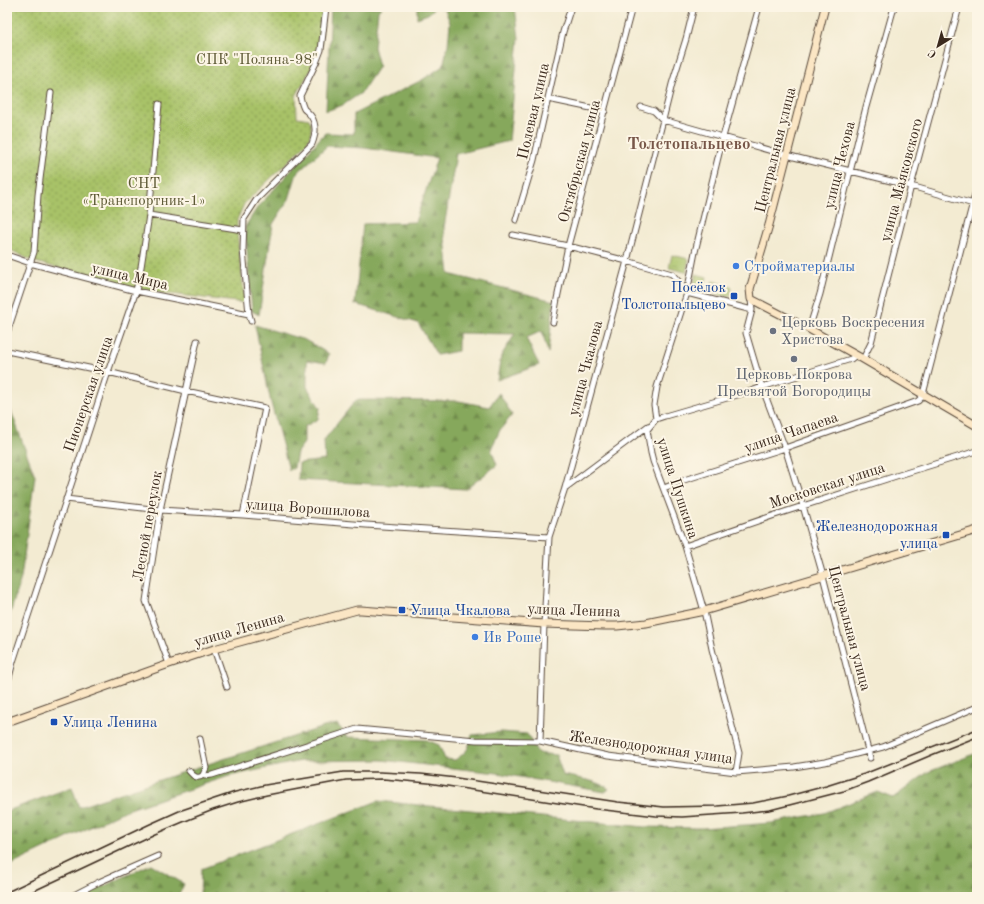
<svg xmlns="http://www.w3.org/2000/svg" width="984" height="904" font-family="'Old Standard TT',serif">
<style>
.forest{fill:url(#forest-firs);stroke:#60693d}
.park{fill:url(#park-crowns);stroke:#727643}
.garden{fill:url(#garden-dots);stroke:#727643}
.pitch{fill:#a8c268;stroke:#727643}
.lines{fill:none;stroke-linecap:round;stroke-linejoin:round}
.street-casing{stroke:#574739;stroke-width:7}
.secondary-casing{stroke:#574739;stroke-width:9}
.street{stroke:#fff;stroke-width:5}
.secondary{stroke:#fbe6c4;stroke-width:7}
.rail{stroke:#3b2a1e;stroke-width:1.5}
.shop-dot{fill:#3f7fe0;stroke:#fcf5e5;stroke-width:1.5}
.transit-dot{fill:#1a4fb4;stroke:#fcf5e5;stroke-width:1.5}
.worship-dot{fill:#6b7280;stroke:#fcf5e5;stroke-width:1.5}
.labels{text-anchor:middle;stroke-width:4;stroke-linejoin:round;paint-order:stroke}
.park-label{font-size:15px;fill:#5c5834;stroke:#fcf5e5}
.street-label{font-size:15px;fill:#3b2a1e;stroke:#fcf5e5}
.shop-label{font-size:15px;fill:#366cbe;stroke:#fcf5e5;text-anchor:start}
.transit-label{font-size:15px;fill:#164399;stroke:#fcf5e5;text-anchor:end}
.worship-label{font-size:15px;fill:#5b616d;stroke:#fcf5e5;text-anchor:start}
.quarter-label{font-size:17px;font-weight:bold;fill:#775648;stroke:#fcf5e5}
</style>
<defs>
<pattern id="forest-firs" width="22" height="20" patternUnits="userSpaceOnUse"><rect width="22" height="20" fill="#86a85c"/><path d="M5 1l3.5 6h-7zM16 11l3.5 6h-7z" fill="#6f894b"/></pattern>
<pattern id="park-crowns" width="20" height="18" patternUnits="userSpaceOnUse"><rect width="20" height="18" fill="#a8c268"/><path d="M2 6a3 3 0 1 1 6 0M12 15a3 3 0 1 1 6 0" fill="none" stroke="#8a9e55"/></pattern>
<pattern id="garden-dots" width="8" height="8" patternUnits="userSpaceOnUse"><rect width="8" height="8" fill="#a8c268"/><path d="M2 2h.1M6 6h.1" fill="none" stroke="#8a9e55" stroke-width="1.8" stroke-linecap="round"/></pattern>
</defs>
<rect width="100%" height="100%" fill="#fcf5e5"/>
<filter id="ink" filterUnits="userSpaceOnUse"><feTurbulence type="fractalNoise" baseFrequency=".025" numOctaves="2"/><feDisplacementMap in="SourceGraphic" scale="8" xChannelSelector="R" yChannelSelector="G"/><feConvolveMatrix kernelMatrix="1 2 1 2 8 2 1 2 1" color-interpolation-filters="sRGB"/></filter>
<filter id="wash" filterUnits="userSpaceOnUse"><feTurbulence type="fractalNoise" baseFrequency=".012" numOctaves="4" result="noise"/><feDisplacementMap in="SourceGraphic" scale="16" xChannelSelector="R" yChannelSelector="G"/><feGaussianBlur stdDeviation="0.9" result="paint"/><feColorMatrix in="noise" values="0 0 0 0 0 0 0 0 0 0 0 0 0 0 0 0 0 1.4 0 .05"/><feComposite in="paint" operator="in"/></filter>
<g filter="url(#wash)">
<rect width="100%" height="100%" fill="#f3ebd2"/>
<path class="forest" d="M331,7H382L378,11L374,47L379,66L361,93L343,105L326,111Z
M417,7H436L428,14L417,18Z
M438,7H515L519,38L509,141L456,154L444,228L449,274L554,301L548,353L542,331L526,338L539,365L497,380L501,356L515,334L458,333V351L437,355L418,323L355,304L363,224L415,222L437,158L364,148L327,146L297,173L289,199L273,224L259,315L252,311L245,227L257,208L325,133L354,134V114L422,80L443,66L448,45L450,23L445,9Z
M255,325L305,340L329,354L326,363L307,360V387L320,408L318,419L304,427V443L297,452L294,468L289,470L271,403Z
M499,393L512,415L500,430L491,449L497,465L466,489L298,480L299,463L325,460L324,440L356,400L459,401L489,407Z
M7,400L35,476L21,578L7,624Z
M337,724L348,737L427,740L439,745L445,759L455,760C468,751 468,750 472,735L501,732L527,734L538,753L556,755L563,775C575,778 601,781 609,789L605,792L497,773L381,760L301,761L229,776L124,811L11,865L7,855V811L72,787L79,807L183,772L327,726Z
M977,753V897H200L201,869L378,801L645,827L702,828L771,823L824,813L878,792L893,798L928,772Z
M151,864L184,884L178,897H81Z"/>
<path class="park" d="M672,255L689,259L686,272L669,268Z
M696,274L707,277L703,291L693,289Z"/>
<path class="garden" d="M7,7H324L321,44L314,65L304,81L296,96L297,117L309,119C313,128 311,136 306,144L244,204L237,220V232L245,303L139,290L32,261L7,248Z"/>
<path class="pitch" d="M713,281L731,286L732,288L730,296L728,297L710,292L709,290L712,282Z"/>
</g>
<g filter="url(#ink)">
<g class="lines">
<g class="street-casing">
<path id="street" d="M969,7L977,9
M548,99L605,111
M641,107L654,111L663,120L786,155L911,186L977,205
M149,215L243,230
M516,220L534,160L563,32L571,7
M513,235L568,246L627,261L672,274L680,283L687,293L752,310
M7,255L30,263L136,291L249,314
M751,299L752,310L746,333L762,387L785,448L803,506L823,576L870,758
M251,321L249,314L243,250L244,219L257,199L312,144C316,134 317,125 311,116C309,113 306,111 304,109C302,105 301,101 300,96L316,63L321,50L326,7
M553,322L557,299L568,246L632,7
M809,329L820,294L866,107L894,7
M7,333L34,252L38,195L51,93
M7,351L108,372L186,391L265,408L243,515
M863,359L871,343L911,186L959,7
M654,421L656,419L665,416L751,391L762,387L851,359L856,355
M565,488L648,426
M664,488L684,480L785,448L918,401L921,398L923,394L977,187
M66,499L160,510L243,515L366,525L549,537
M685,546L775,515L896,476L977,451
M214,649L227,687
M169,664L146,601L160,510L197,341
M7,685L13,662L108,372L136,291L141,267L149,215L159,104
M200,739L205,763L206,768L203,775
M540,741L544,624L549,537L565,488L627,261L663,120L672,84L686,39L694,7
M189,771C193,776 198,780 203,775L205,776L212,775L357,729L476,740L540,741L608,756L736,772L794,767L825,762L883,747L977,707
M736,772L739,753L712,649L704,611L685,546L653,461L651,453L647,430L656,419L654,405L657,387L687,293L695,252L723,137L759,7
M70,897L99,882L158,856"/>
</g>
<g class="secondary-casing">
<path id="secondary" d="M825,7L769,225L750,289L751,299L809,329L863,359L977,426
M7,722L169,664L214,649L357,610H361L544,624L604,626H617L646,623L704,611L977,530"/>
</g>
<use href="#street" class="street"/>
<use href="#secondary" class="secondary"/>
<path class="rail" d="M7,892L150,824L179,811L211,800L235,792L265,785L343,772H380L421,774L457,778L618,802L664,807L717,806L753,803L788,796L826,786L864,774L977,729
M21,897L155,834L183,822L213,810L238,802L267,795L346,780L383,779L428,783L596,809L656,816L682,817L742,813L770,810L844,791L868,782L934,754L977,737"/>
</g>
</g>
<g class="shop-dot">
<circle cx="736" cy="266" r="4"/>
<circle cx="475" cy="637" r="4"/>
</g>
<g class="transit-dot">
<rect x="730" y="292" width="8" height="8" rx="2"/>
<rect x="942" y="531" width="8" height="8" rx="2"/>
<rect x="398" y="606" width="8" height="8" rx="2"/>
<rect x="50" y="718" width="8" height="8" rx="2"/>
</g>
<g class="worship-dot">
<circle cx="773" cy="331" r="4"/>
<circle cx="794" cy="359" r="4"/>
</g>
<g class="labels">
<g class="park-label">
<text x="257" y="64">СПК "Поляна-98"</text>
<text x="144" y="188">СНТ<tspan x="144" dy="17">«Транспортник-1»</tspan></text>
</g>
<g class="street-label">
<text transform="translate(533 111) rotate(-77)" y="5">Полевая улица</text>
<text transform="translate(775 150) rotate(-76)" y="5">Центральная улица</text>
<text transform="translate(579 161) rotate(-75)" y="5">Октябрьская улица</text>
<text transform="translate(839 165) rotate(-76)" y="5">улица Чехова</text>
<text transform="translate(901 180) rotate(-75)" y="5">улица Маяковского</text>
<text transform="translate(130 276) rotate(13)" y="5">улица Мира</text>
<text transform="translate(585 368) rotate(-75)" y="5">улица Чкалова</text>
<text transform="translate(88 394) rotate(-71)" y="5">Пионерская улица</text>
<text transform="translate(791 432) rotate(-19)" y="5">улица Чапаева</text>
<text transform="translate(827 485) rotate(-18)" y="5">Московская улица</text>
<text transform="translate(678 488) rotate(72)" y="5">улица Пушкина</text>
<text transform="translate(308 508) rotate(4)" y="5">улица Ворошилова</text>
<text transform="translate(147 526) rotate(-80)" y="5">Лесной переулок</text>
<text transform="translate(574 610) rotate(2)" y="5">улица Ленина</text>
<text transform="translate(850 628) rotate(75)" y="5">Центральная улица</text>
<text transform="translate(239 629) rotate(-16)" y="5">улица Ленина</text>
<text transform="translate(651 747) rotate(8)" y="5">Железнодорожная улица</text>
</g>
<g class="shop-label">
<text x="744" y="271">Стройматериалы</text>
<text x="483" y="642">Ив Роше</text>
</g>
<g class="transit-label">
<text x="726" y="292">Посёлок<tspan x="726" dy="17">Толстопальцево</tspan></text>
<text x="938" y="531">Железнодорожная<tspan x="938" dy="17">улица</tspan></text>
<text x="410" y="615" text-anchor="start">Улица Чкалова</text>
<text x="62" y="727" text-anchor="start">Улица Ленина</text>
</g>
<g class="worship-label">
<text x="781" y="327">Церковь Воскресения<tspan x="781" dy="17">Христова</tspan></text>
<text x="794" y="379" text-anchor="middle">Церковь Покрова<tspan x="794" dy="17">Пресвятой Богородицы</tspan></text>
</g>
<g class="quarter-label">
<text x="689" y="149">Толстопальцево</text>
</g>
</g>
<rect width="984" height="904" fill="none" stroke="#fcf5e5" stroke-width="24"/>
<g transform="translate(938 46) rotate(217)" stroke="#fcf5e5" stroke-width="3" paint-order="stroke">
<path d="M0-3L7 15L0 10L-7 15Z" fill="#3b2a1e"/>
<text y="-6" font-size="11" font-weight="bold" text-anchor="middle" fill="#3b2a1e">С</text>
</g>
</svg>
